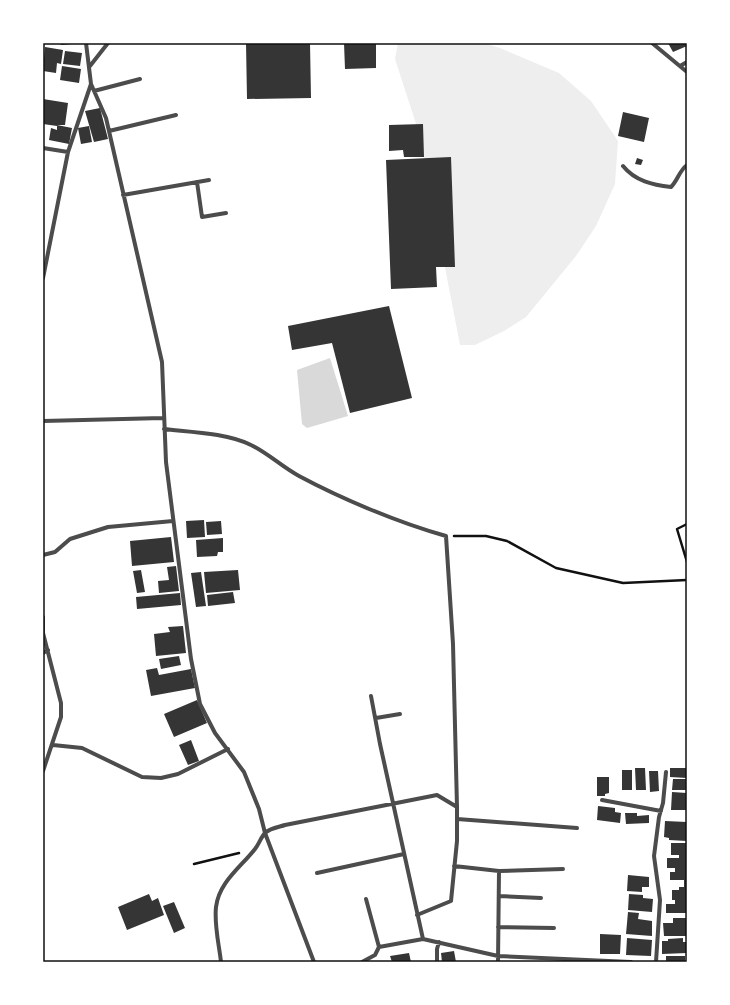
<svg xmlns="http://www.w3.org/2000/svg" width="730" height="1005" font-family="'Titillium Web',sans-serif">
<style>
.green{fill:#eee}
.water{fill:#d9d9d9}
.building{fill:#353535}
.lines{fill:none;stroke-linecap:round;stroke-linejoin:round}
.path{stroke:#111;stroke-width:2.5}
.minor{stroke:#4c4c4c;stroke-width:4}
.neatline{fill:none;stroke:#111;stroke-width:1.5}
</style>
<rect width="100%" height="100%" fill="#fff"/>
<path class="green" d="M398,43H483L500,48L559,73L591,101L618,141L615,184L596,226L576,256L526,317L504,331L475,345H460L419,133L395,59Z"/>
<path class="water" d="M330,358L348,416L307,428L302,424L297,370Z"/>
<path class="building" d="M60,43H72V44L61,45Z
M246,43H310L311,98L247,99Z
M344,43H376V68L345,69Z
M668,43H687V46L673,52Z
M45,47L63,50L61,64L57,63L56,73L43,71Z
M65,51L82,53L80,66L63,64Z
M62,66L81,69L79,83L60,80Z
M43,99L68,103L65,125H57L72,128L69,144L49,140L51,128L57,130V126L43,124Z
M100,108L108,139L94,142L85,111Z
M623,112L649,118L644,142L618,136Z
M423,124L424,157H404L403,150L389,151V125Z
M89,126L92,142L81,144L78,128Z
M451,157L455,267H436L437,287L391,289L386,160Z
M637,158L643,160L641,165L635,164Z
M389,306L412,398L350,413L332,343L292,350L288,326Z
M204,520L205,537L187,538L186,521Z
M221,521L222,534L207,535L206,522Z
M171,537L174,562L132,566L130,541Z
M223,538V552H218L217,556L197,557L196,540Z
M176,566L179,591L159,593L158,581L169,580L167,567Z
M141,570L145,592L137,593L133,571Z
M238,570L240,590L206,593L204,572Z
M201,572L206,606L196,607L191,573Z
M233,592L235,603L208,606L207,595Z
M180,593L181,605L137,609L136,597Z
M183,626L186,653L156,656L154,634L170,632L168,627Z
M179,656L181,665L161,669L159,659Z
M157,668L159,675L191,669L195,688L151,696L146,670Z
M197,700L207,723L174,737L164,714Z
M191,740L199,761L188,765L179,745Z
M635,768H645L646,790H636Z
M670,768H687V778L670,777Z
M622,770H632V790H622Z
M649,771H658L659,791L650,792Z
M597,777H609V793L605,794V796H597Z
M673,779H687L686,790H672Z
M672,792L687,793L686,810H671Z
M598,806L615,808V812L621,813L620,823L597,820Z
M625,813H637V816L649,815V823L626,824Z
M665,821L687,822V841L669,840V838L664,837Z
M671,843H687V913H666V904H675V900H672V890H679V887H684V880H670V872H675V868H667V858H679V855H671Z
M628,875L649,877V887H642V892L627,891Z
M149,894L152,901L158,898L164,915L127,930L118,907Z
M629,894L643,895V898L653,899L652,912L628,910Z
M174,902L185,928L174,933L163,906Z
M628,912L639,913L638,919L652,921V936L626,934Z
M673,918H687V936H664L663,923H673Z
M600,934L621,935L620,954H600Z
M627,938L652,940L651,956L626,955Z
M683,938V942H687V953L662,954V941H668V939Z
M454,951L456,962H442L441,953Z
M409,953L411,962H392L390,956Z
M666,956H685V962H666Z"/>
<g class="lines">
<path class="path" d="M687,524L677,529L687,562
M454,536H486L507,541L556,568L623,583L687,580
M194,864L239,853"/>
<path class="minor" d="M86,43L91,84L106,118L162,362L166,462L191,659L200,704L215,733L244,772L259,809L265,833L314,962
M652,43L687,72
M90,66L108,43
M680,66L687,62
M94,91L140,79
M109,131L176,115
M43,148L68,152
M623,166C635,181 653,185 671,187C678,180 679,171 687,165
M197,182L202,217L226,213
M123,195L209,180
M43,278L68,152L91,84
M43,421L163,418
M164,429C190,432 227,433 251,445C268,453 282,467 299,476C342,499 399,523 446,536L453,644L457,807V841L451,901L417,915
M43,555L55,552L70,539L108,527L173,521
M43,617V633L61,703V717L43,771
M43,653L48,650
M371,696L380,744L423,939
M376,718L400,714
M53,745L82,748L142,777L161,778L178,774L228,749
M602,800L661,811
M457,819L577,828
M454,866L499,871L563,869
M317,873L404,854
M499,896L541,898
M498,927L554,928
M379,947L423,939L498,956L631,962
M221,962C219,944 214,925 216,907C219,882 241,867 255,849C259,844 261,837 265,833C270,828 279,827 285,825L437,795L457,807
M362,962L375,955L379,947L366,899
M437,962V949L439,942
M498,962L499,871
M656,962L660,900L654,856L659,817L663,803L666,772"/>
</g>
<rect width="730" height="1005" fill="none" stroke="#ffffff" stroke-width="88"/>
<rect x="44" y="44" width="642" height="917" class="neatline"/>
</svg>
